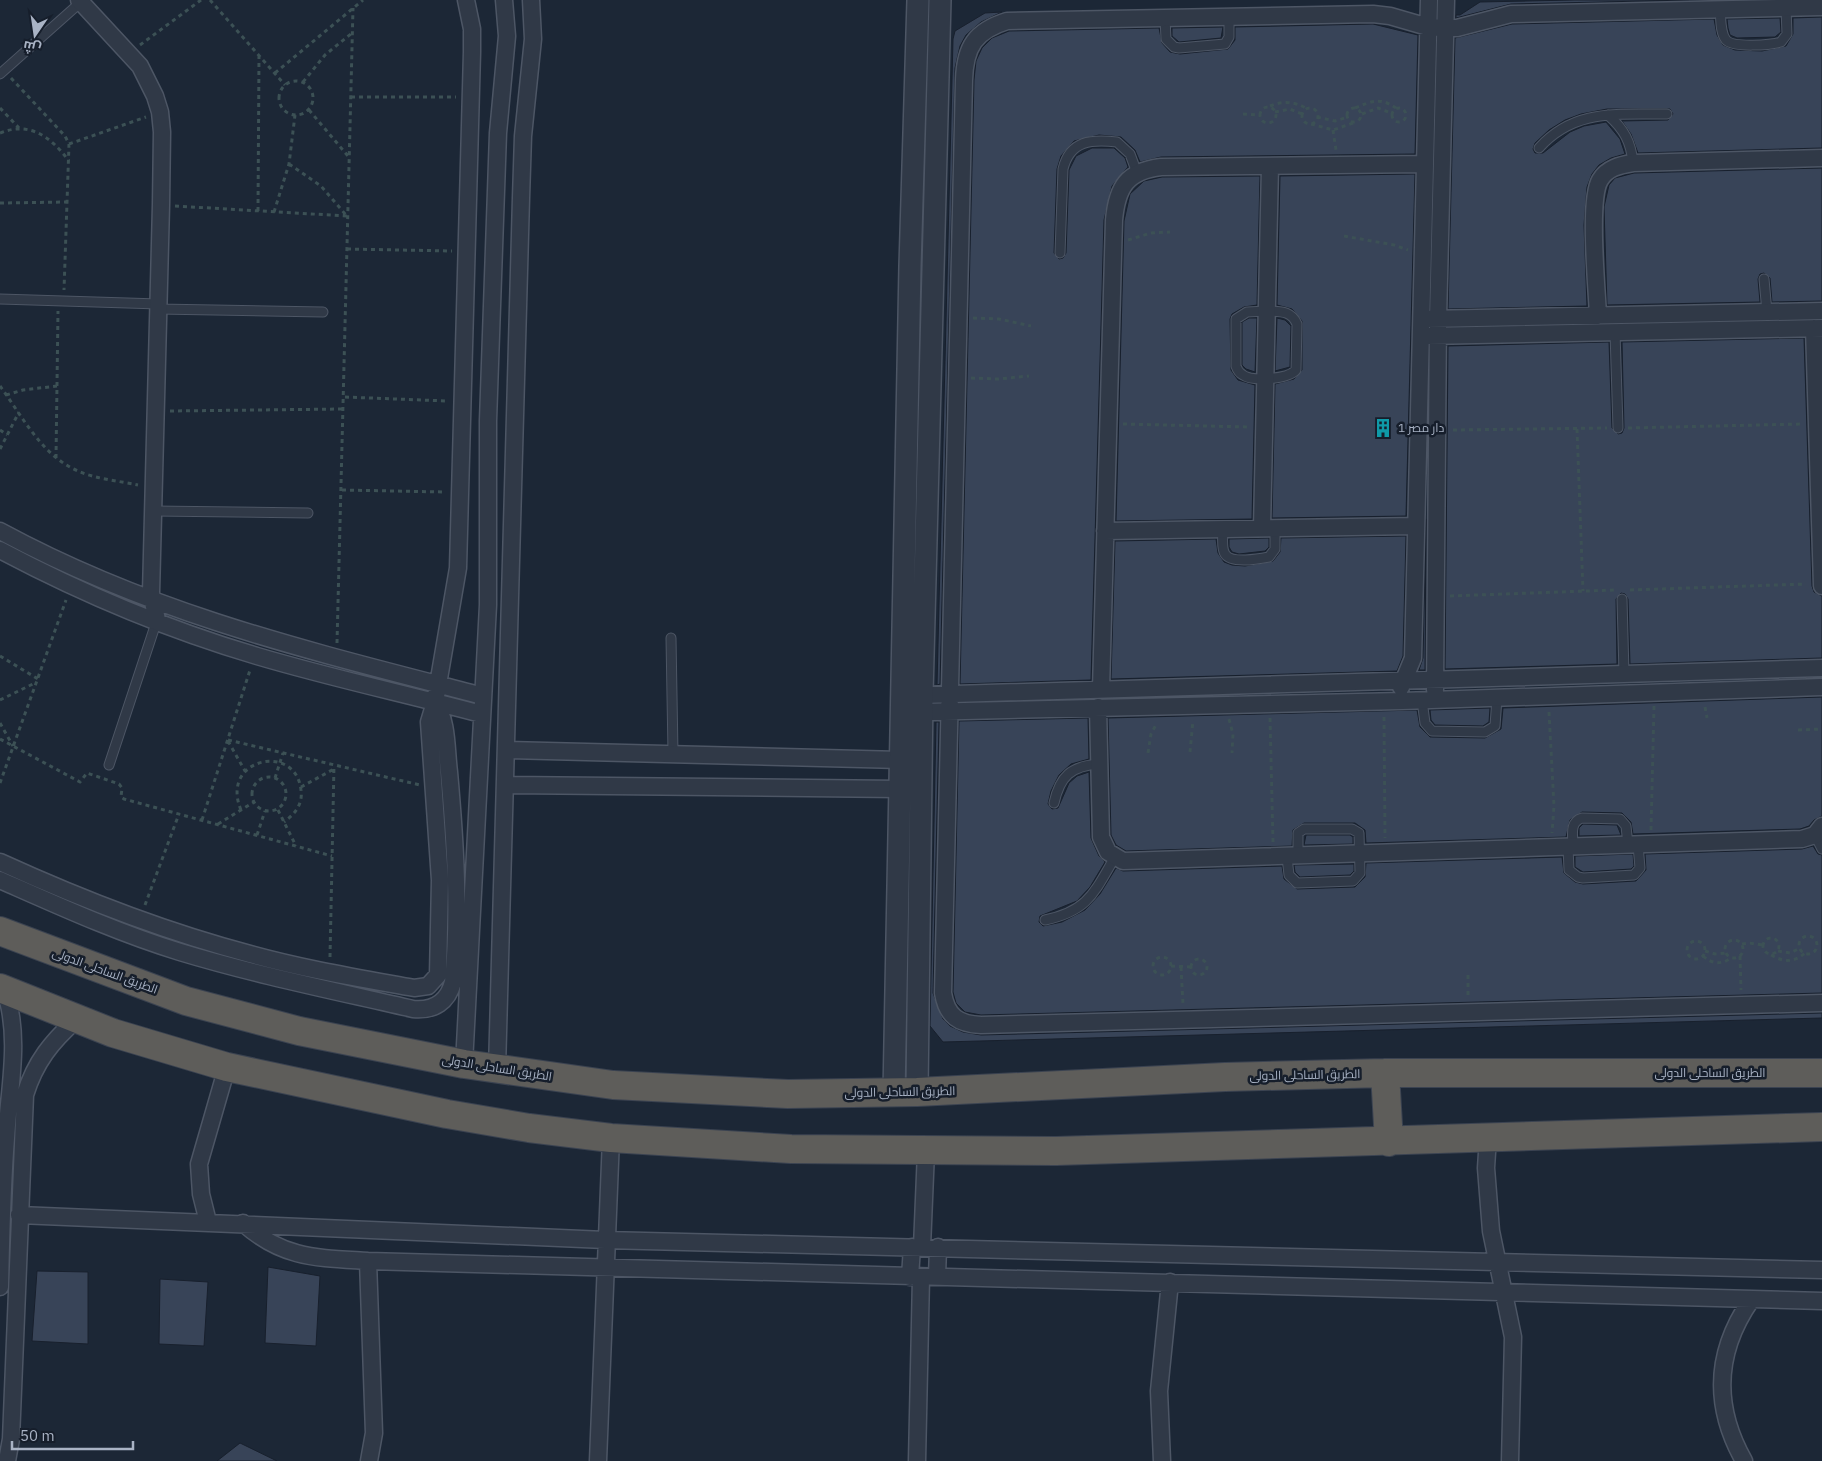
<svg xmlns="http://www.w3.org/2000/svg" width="1822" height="1461" font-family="'IBM Plex Sans',Cairo,sans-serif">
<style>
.building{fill:#384458;stroke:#18202d}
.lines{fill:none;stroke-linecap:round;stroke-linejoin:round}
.service-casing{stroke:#4d5665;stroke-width:11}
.minor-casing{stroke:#4d5665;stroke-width:19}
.tertiary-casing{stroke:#4d5665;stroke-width:24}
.trunk-casing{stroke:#3b4351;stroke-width:30}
.path{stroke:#3c5155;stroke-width:3;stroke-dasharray:4 4;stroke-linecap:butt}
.service{stroke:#303947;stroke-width:9}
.minor{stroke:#303947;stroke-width:16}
.tertiary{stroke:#303947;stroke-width:21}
.trunk{stroke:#5e5d5a;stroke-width:28}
.labels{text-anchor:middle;stroke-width:5;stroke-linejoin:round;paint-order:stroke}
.poi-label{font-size:12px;fill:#a9b3c5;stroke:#161e2b;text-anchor:start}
.street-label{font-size:12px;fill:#a9b3c5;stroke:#161e2b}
</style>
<rect width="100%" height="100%" fill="#1c2736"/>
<path class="building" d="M1574,0H1689L1511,4L1456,18V15H1460L1480,2Z
M1002,12L981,22L966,35L960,46L955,68L940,684L937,685L953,39L955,31L985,13Z
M1822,17V148L1638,153L1631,134L1622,121L1668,120L1673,114L1670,109H1607L1581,114L1565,120L1549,130L1535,143L1533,149L1535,153H1543L1570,132L1584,126L1606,122L1620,139L1625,154L1611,158L1599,165L1592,174L1587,187L1584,225L1587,306L1448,309L1455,38L1512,24L1714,19L1717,35L1723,45L1735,50L1762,51L1786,46L1793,34V18Z
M1780,18L1781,32L1775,37L1737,38L1730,35L1728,28L1727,19Z
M1373,24L1418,35L1415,154L1161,157L1140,162L1135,150L1121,137L1099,135L1074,141L1061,156L1057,169L1054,253L1059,259L1063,258L1066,253L1069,170L1076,156L1092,148H1114L1125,158L1128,167L1112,186L1104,220L1091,680L960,684L974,80L976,61L982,48L992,38L1009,31L1159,28L1162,43L1170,52L1180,54L1228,49L1235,40V27Z
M1223,27L1221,38L1179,42L1172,36V28Z
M1822,168V301L1772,302L1770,278L1764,273L1760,274L1758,279L1760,302L1607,305L1604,207L1609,185L1615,178L1634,173Z
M1415,174L1406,516L1272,518L1275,384L1294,379L1302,370V321L1292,309L1277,305L1280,176Z
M1260,176L1257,305L1244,307L1232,314L1230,319L1231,370L1238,380L1255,385L1252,519L1116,521L1124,221L1130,194L1144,181L1162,177Z
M1249,318H1257L1255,372L1246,369L1242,365V322Z
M1277,318L1285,320L1291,326L1290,367L1275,371Z
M1804,338L1812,586L1814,592L1822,596V658L1630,664L1628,599L1625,594L1621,593L1616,599L1617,664L1445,669L1448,346L1609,342L1612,428L1618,434L1622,433L1624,428L1622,342Z
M1426,519L1425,670H1419L1423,658Z
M1406,536L1403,656L1397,671L1111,679L1115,541L1216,539L1218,553L1224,562L1232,565L1245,566L1273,561L1280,552L1281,538Z
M1269,538V547L1265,551L1239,554L1232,552L1229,547V539Z
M1822,697V816L1814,820L1809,826L1800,829L1633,834L1631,822L1622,813L1582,812L1570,820L1566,837L1366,843L1365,830L1355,823H1304L1293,830L1292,846L1126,851L1116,845L1111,835L1108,718L1417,710L1420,727L1430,737L1485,738L1501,729L1503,708Z
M1490,708L1489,722L1483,726L1435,725L1431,720L1430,710Z
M1088,718L1089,759L1071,764L1059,775L1051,791L1048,804L1052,809L1058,808L1069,783L1077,776L1089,772L1091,838L1099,856L1105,862L1090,887L1077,901L1040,916L1039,922L1043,926L1062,922L1085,910L1100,894L1116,868L1123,871L1282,866L1284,879L1297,889L1355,887L1365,877L1366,863L1562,857L1564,873L1575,882L1583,884L1636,881L1646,870L1645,854L1802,849L1813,846L1818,854L1822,855V993L981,1015L965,1012L956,1003L953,992L959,721Z
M936,722H939L933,993L943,1019L950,1026L963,1032L981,1035L1822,1013V1018L943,1042L930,1026Z
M1583,824L1617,825L1621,835L1579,836V828Z
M1306,835H1350L1353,837V844L1304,845Z
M1633,854L1634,866L1631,869L1583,872L1575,867V856Z
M1354,864V871L1350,875L1300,877L1295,872L1294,865Z
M268,1267L320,1276L316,1346L265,1343Z
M37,1271L88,1272V1344L32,1341Z
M160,1279L208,1282L204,1346L159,1344Z
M240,1443L277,1461H217Z"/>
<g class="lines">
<g class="service-casing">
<path id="service" d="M1720,9C1721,18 1720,33 1726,40C1733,48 1771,45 1781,42L1787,34L1786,8
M1165,18L1166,39L1174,47L1179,48L1225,44L1229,37V17
M0,74L81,2
M1608,115C1624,129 1631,142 1633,163
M1539,148C1575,108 1618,115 1667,114
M1060,253L1063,169C1070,140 1092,139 1117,142L1130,154L1137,173
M1764,279L1767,312
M0,299L159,304
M158,309L323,312
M1267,311C1280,312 1291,310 1297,324L1296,370C1288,379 1252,382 1243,375C1239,373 1237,369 1236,366V319L1247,312Z
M1615,332L1618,428
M154,511L308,513
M1223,529C1223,536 1221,548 1225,554C1231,564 1259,559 1269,557L1275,549V528
M1622,599L1624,674
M671,638L673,753
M1422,700L1425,723L1432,731L1485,732L1495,726L1497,698
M109,765L157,620
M1054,803C1060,776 1071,766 1099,764
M1815,835L1822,849
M1568,847L1569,870L1578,877L1583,878L1634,875L1640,868L1638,845
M1573,847C1573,836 1569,822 1582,818L1620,819L1626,826L1628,845
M1287,857L1289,875L1297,883L1353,881L1360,873L1359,833L1352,829H1304L1298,833V856
M1045,920C1088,911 1094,893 1115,857"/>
</g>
<g class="minor-casing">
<path id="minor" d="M79,0L140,66L155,96L160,112L162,132L161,205L151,593L157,620
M1822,7L1511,14L1457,28L1428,27L1390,16L1373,14L1007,21C975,31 965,47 964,80L943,993C947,1017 959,1024 981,1025L1822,1003
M1598,316C1597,289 1588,200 1600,180C1607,168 1620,165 1633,163L1822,158
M1427,319L1822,311
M1814,328L1822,586
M1427,336L1822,328
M1262,528L1270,166
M0,531C155,615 314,652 483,696
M1105,531L1416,526
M0,550C81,593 169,630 257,656C331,678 406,694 481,714
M1401,687L1413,658L1429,0
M1101,689L1114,220C1117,187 1127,171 1161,167L1424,164
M1435,690L1438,319L1446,0
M922,695L1822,668
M1098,707L1101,837L1108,852L1123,861L1802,839L1815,835L1822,826
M922,712L1402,701L1822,687
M506,750L901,760
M505,785L900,789
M0,862C81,899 163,931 250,954C304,969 359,978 414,988L428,986L438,975L440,880L429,722L435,702L458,568L472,52V29L466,0
M0,880C59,906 118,933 180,952C256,975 335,991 413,1009C434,1011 448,1002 453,982C460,915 455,839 449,772C446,749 448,722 435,702
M464,1064L488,605V421L498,133L507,36L504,0
M497,1069L521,198L523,136L533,39L531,0
M1488,1137L1486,1168L1491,1231L1513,1337L1510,1461
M19,1215L605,1240L1822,1270
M208,1222L201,1194L199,1164L227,1067
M243,1223C283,1259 318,1258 368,1261L1822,1301
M922,1247L926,1151
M368,1261L374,1433L369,1461
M910,1277L912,1247
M937,1277L938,1247
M0,1287C1,1237 2,1187 6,1138C9,1088 21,1039 5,990
M7,1461L11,1439L25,1095C35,1062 52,1041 77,1019
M598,1461L611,1138
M917,1461L921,1277
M1162,1461L1159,1391L1170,1282
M1744,1461C1713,1406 1715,1352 1751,1300"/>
</g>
<g class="tertiary-casing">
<path id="tertiary" d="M917,1092L922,695L940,0
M894,1093L910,266L918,0"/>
</g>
<g class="trunk-casing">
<path id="trunk" d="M0,931L186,1001L299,1031L464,1064L613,1085L788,1094L917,1092L1225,1077L1385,1073H1822
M0,988L113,1033L227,1067L447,1114L529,1128L611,1138L791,1149L1056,1151L1822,1127
M1385,1073L1389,1142"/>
</g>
<path class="path" d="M210,0L285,85
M140,45L201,0
M275,73L363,0
M11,78L65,136L69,144L64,290
M279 98a17 17 0 1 1 34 0a17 17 0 1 1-34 0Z
M303,82L325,55L352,33
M351,97H456
M1270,106C1282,101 1295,101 1307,109
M1260 115a8 8 0 1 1 16 0a8 8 0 1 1-16 0Z
M1392 115a7 7 0 1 1 14 0a7 7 0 1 1-14 0Z
M1347 115a7 7 0 1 1 14 0a7 7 0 1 1-14 0Z
M0,108L19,128
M1355,108C1372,101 1380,97 1396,108
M1302 116a8 8 0 1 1 16 0a8 8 0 1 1-16 0Z
M309,110L348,156
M1275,112L1290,109L1302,114
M1243,114L1260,115
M1362,114L1378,108L1391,113
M1317,117L1335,121L1348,117
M1311,124L1333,130L1356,122
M1333,130L1336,150
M0,133C30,121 51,137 69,161
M69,144L146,117
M289,164L321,186L346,215
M0,203L68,202
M175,206L347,216
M258,211L259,56
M274,212L289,164L295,115
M1344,236L1394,245L1408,250
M1128,240L1151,233L1170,232
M347,249L452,251
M973,318L999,319L1031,326
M971,378L998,379L1029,376
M0,386C22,416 42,456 78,471C96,479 119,481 138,485
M6,395L23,390L57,386
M345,397L447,401
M170,411L344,409
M1123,424L1249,427
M1628,428L1802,424
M1577,429L1583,591
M0,430L7,435
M1453,430L1607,428
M0,449L19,412
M56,458L58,311
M342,490L445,492
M1630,590L1806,584
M1450,596L1614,590
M337,643L353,8
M0,656L38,679
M0,700L35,683
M1705,707L1707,718
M1549,712L1554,806L1552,833
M1384,717L1385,838
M1270,718L1273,842
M1229,719L1233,734L1232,753
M0,723L13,746
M1798,730L1822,729
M0,739L80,782L87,773L119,784L122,788L121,797L124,799L332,856
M228,740L420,785
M228,741L245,771
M1190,752L1193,720
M1148,753L1151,734L1157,723
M252 794a17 17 0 1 1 34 0a17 17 0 1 1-34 0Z
M275,778L283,753
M0,783L66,600
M301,787L334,769
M241,810C219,758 296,742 301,790C303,804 295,814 284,822
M278,810L296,846
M202,820L250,670
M218,824L254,802
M1651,830L1654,706
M257,835L265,811
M145,905L179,814
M1799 945a9 9 0 1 1 18 0a9 9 0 1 1-18 0Z
M1763 946a8 8 0 1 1 16 0a8 8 0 1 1-16 0Z
M1725 949a9 9 0 1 1 18 0a9 9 0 1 1-18 0Z
M1687 950a9 9 0 1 1 18 0a9 9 0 1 1-18 0Z
M1742,944L1749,943L1763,945
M1705,951L1715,954L1726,953
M1778,951L1790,953L1800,948
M1771,955C1783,962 1794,963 1805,953
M1703,956C1712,964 1721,965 1731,958
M1740,956L1741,990
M330,957L334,765
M1153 966a9 9 0 1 1 18 0a9 9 0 1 1-18 0Z
M1191 967a8 8 0 1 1 16 0a8 8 0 1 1-16 0Z
M1171,966L1191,967
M1181,967L1183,1004
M1468,975V997"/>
<use href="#service" class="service"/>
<use href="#minor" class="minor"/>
<use href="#tertiary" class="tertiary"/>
<use href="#trunk" class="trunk"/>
</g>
<defs>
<g id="building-bare" transform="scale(1.5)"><path d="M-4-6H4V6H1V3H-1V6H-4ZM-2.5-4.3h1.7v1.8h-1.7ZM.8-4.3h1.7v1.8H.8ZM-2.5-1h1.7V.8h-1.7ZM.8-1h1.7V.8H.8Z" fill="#0f9aa8" stroke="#161e2b" stroke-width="2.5" paint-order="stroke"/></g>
</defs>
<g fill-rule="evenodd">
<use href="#building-bare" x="1383" y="428"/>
</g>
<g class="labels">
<g class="poi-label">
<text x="1398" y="432">دار مصر 1</text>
</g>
<g class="street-label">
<text transform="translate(105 971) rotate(20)" y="4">الطريق الساحلى الدولى</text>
<text transform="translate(497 1068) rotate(9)" y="4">الطريق الساحلى الدولى</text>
<text x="1710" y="1077">الطريق الساحلى الدولى</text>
<text transform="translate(1305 1075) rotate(-1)" y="4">الطريق الساحلى الدولى</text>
<text transform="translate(900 1092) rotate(-1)" y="4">الطريق الساحلى الدولى</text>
</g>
</g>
<g transform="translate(35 35) rotate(193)" stroke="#161e2b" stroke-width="4" paint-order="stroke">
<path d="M0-4L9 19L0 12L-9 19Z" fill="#a9b3c5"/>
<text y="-8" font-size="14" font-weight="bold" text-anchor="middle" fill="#a9b3c5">ش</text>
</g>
<path d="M12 1441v8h121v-8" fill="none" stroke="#a9b3c5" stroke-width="2.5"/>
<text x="20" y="1441" font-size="15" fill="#a9b3c5" stroke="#161e2b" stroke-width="4" paint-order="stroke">50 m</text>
</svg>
